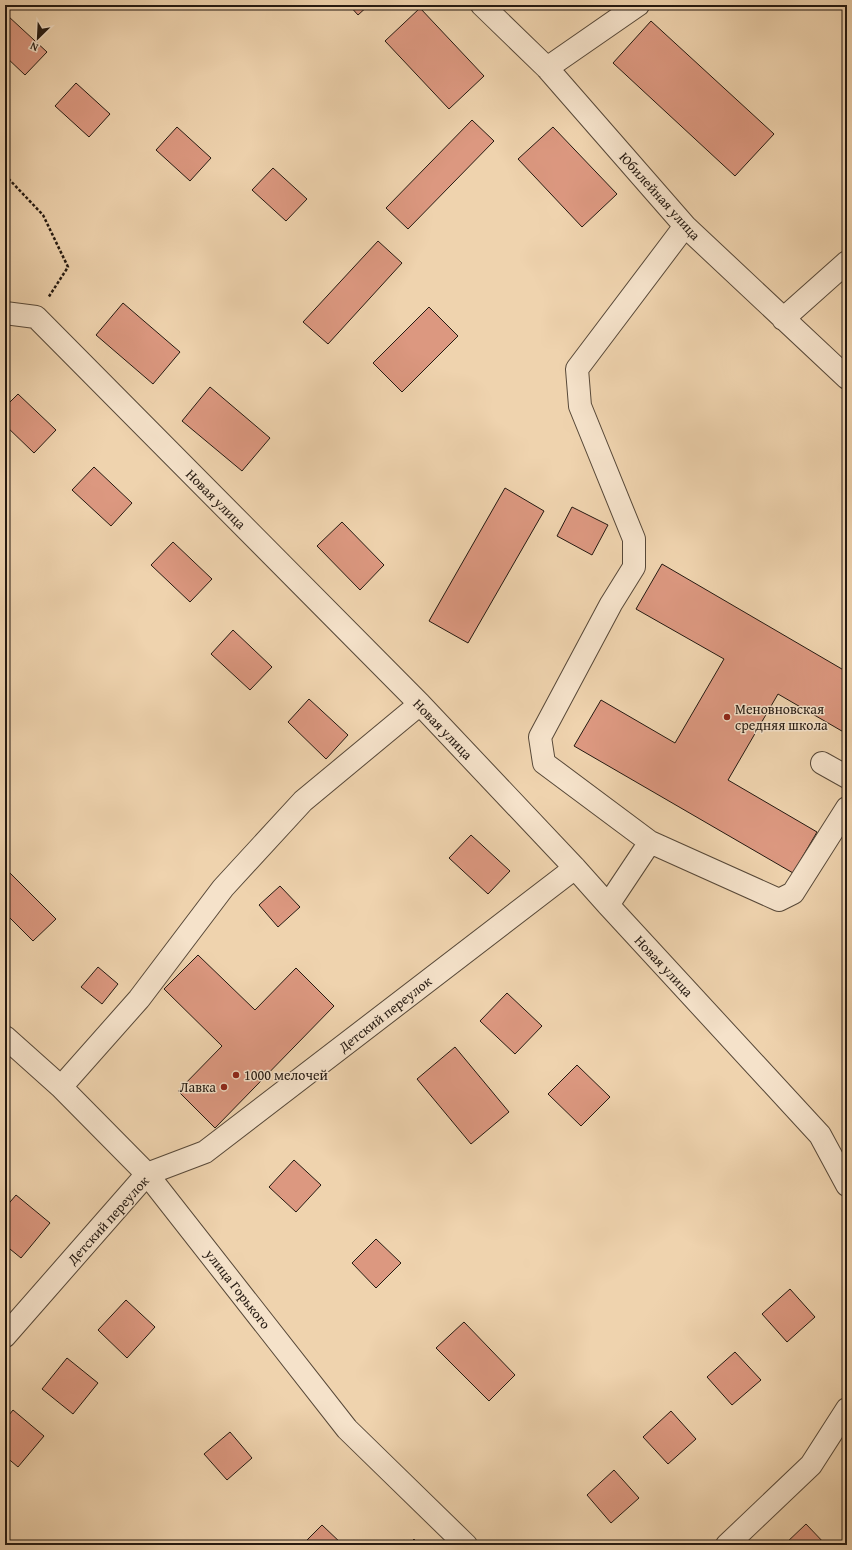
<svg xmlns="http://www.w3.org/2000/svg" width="852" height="1550" font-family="'Gentium Book Plus',serif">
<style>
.building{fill:#dc9880;stroke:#241911}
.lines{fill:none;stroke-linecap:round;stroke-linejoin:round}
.minor-casing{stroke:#574838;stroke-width:24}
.path{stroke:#241911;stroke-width:2.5;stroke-dasharray:3 2;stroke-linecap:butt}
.minor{stroke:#f5e2ca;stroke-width:22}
.poi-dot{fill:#8f2418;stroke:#f5e2ca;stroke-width:1.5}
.labels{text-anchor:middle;stroke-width:3;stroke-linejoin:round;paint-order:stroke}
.street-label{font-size:14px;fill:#241911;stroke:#f5e2ca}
.poi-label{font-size:14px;fill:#241911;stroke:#f5e2ca;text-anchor:start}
</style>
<rect width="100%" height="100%" fill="#efd3ae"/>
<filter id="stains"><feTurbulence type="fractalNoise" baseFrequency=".005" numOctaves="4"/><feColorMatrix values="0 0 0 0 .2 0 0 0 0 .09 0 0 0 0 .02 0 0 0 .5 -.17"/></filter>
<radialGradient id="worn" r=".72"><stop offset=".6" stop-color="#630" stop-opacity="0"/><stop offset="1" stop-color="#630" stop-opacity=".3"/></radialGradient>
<path class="building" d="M349,5H369L358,15Z
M420,8L484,76L449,109L385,41Z
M8,16L47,52L25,75L5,56V19Z
M651,21L774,134L735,176L613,63Z
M76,83L110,114L89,137L55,106Z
M472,120L494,141L408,229L386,208Z
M177,127L211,158L190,181L156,150Z
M553,127L617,194L582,227L518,159Z
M273,168L307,199L286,221L252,190Z
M378,241L402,263L328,344L303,322Z
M123,303L180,352L153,384L96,335Z
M429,307L458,336L402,392L373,363Z
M210,387L270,438L242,471L182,421Z
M18,394L56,430L34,453L5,425V407Z
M94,467L132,503L111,526L72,490Z
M505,488L544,511L468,643L429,621Z
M572,507L608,525L592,555L557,536Z
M342,522L384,565L360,590L317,546Z
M173,542L212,579L190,602L151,565Z
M662,564L847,672V734L778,694L728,780L817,832L793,873L574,746L601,700L675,743L724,659L636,609Z
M233,630L272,667L250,690L211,654Z
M309,699L348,735L326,759L288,722Z
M471,835L510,871L488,894L449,858Z
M5,868L56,919L33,941L5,913Z
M280,886L300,907L278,927L259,905Z
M198,955L255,1010L296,968L334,1006L215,1128L178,1091L222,1046L164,989Z
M98,967L118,984L102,1004L81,987Z
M507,993L542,1026L515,1054L480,1021Z
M455,1047L509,1112L471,1144L417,1079Z
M577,1065L610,1097L581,1126L548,1094Z
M294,1160L321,1185L296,1212L269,1187Z
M16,1195L50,1223L21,1258L5,1245V1208Z
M376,1239L401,1263L376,1288L352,1263Z
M790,1289L815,1317L787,1342L762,1314Z
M126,1300L155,1327L127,1358L98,1330Z
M464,1322L515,1375L489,1401L436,1348Z
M735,1352L761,1380L732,1405L707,1377Z
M67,1358L98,1383L73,1414L42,1389Z
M13,1410L44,1436L18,1467L5,1456V1420Z
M671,1411L696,1439L668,1464L643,1437Z
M230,1432L252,1458L227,1480L204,1454Z
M614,1470L639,1498L611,1523L587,1495Z
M806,1524L826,1545H784Z
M322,1525L343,1545H302Z
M414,1539L419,1545H408Z"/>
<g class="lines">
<g class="minor-casing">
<path id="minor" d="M482,5L547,68L685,226L847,378
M547,68L638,5
M5,313L36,317L420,704L575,868L608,905L820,1135L847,1185
M783,319L847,262
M822,763L847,777
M650,842L779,900L793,893L847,808
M608,905L650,842L544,763L540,737L611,604L634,567V539L580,406L577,369L685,226
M5,1037L61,1087L147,1174L347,1429L466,1545
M61,1087L139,999L223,888L303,801L420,704
M5,1336L147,1174L205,1152L575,868
M727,1545L811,1465L847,1409"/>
</g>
<path class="path" d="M5,175L43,215L68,267L48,298"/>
<use href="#minor" class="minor"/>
</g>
<g class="poi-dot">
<circle cx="727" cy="717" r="4"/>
<circle cx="236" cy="1075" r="4"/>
<circle cx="224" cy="1087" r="4"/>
</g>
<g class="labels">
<g class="street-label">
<text transform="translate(660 196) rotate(48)" y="5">Юбилейная улица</text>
<text transform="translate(216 499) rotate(45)" y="5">Новая улица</text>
<text transform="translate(443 729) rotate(46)" y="5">Новая улица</text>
<text transform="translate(664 966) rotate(47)" y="5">Новая улица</text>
<text transform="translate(385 1014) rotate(-38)" y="5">Детский переулок</text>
<text transform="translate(108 1220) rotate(-48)" y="5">Детский переулок</text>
<text transform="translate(238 1289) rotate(52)" y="5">улица Горького</text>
</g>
<g class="poi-label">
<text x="735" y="714">Меновновская<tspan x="735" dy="16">средняя школа</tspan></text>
<text x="244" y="1080">1000 мелочей</text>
<text x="216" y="1092" text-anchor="end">Лавка</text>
</g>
</g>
<rect width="852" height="1550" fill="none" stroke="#efd3ae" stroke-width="20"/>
<rect x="6" y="6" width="840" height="1538" fill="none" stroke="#241911" stroke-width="2"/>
<rect x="10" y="10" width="832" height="1530" fill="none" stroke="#241911"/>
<g transform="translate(38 38) rotate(204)" stroke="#f5e2ca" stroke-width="3" paint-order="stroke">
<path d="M0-3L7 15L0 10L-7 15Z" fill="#241911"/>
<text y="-6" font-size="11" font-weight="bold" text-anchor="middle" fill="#241911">N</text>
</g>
<rect width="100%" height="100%" filter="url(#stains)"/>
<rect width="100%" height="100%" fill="url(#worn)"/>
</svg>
